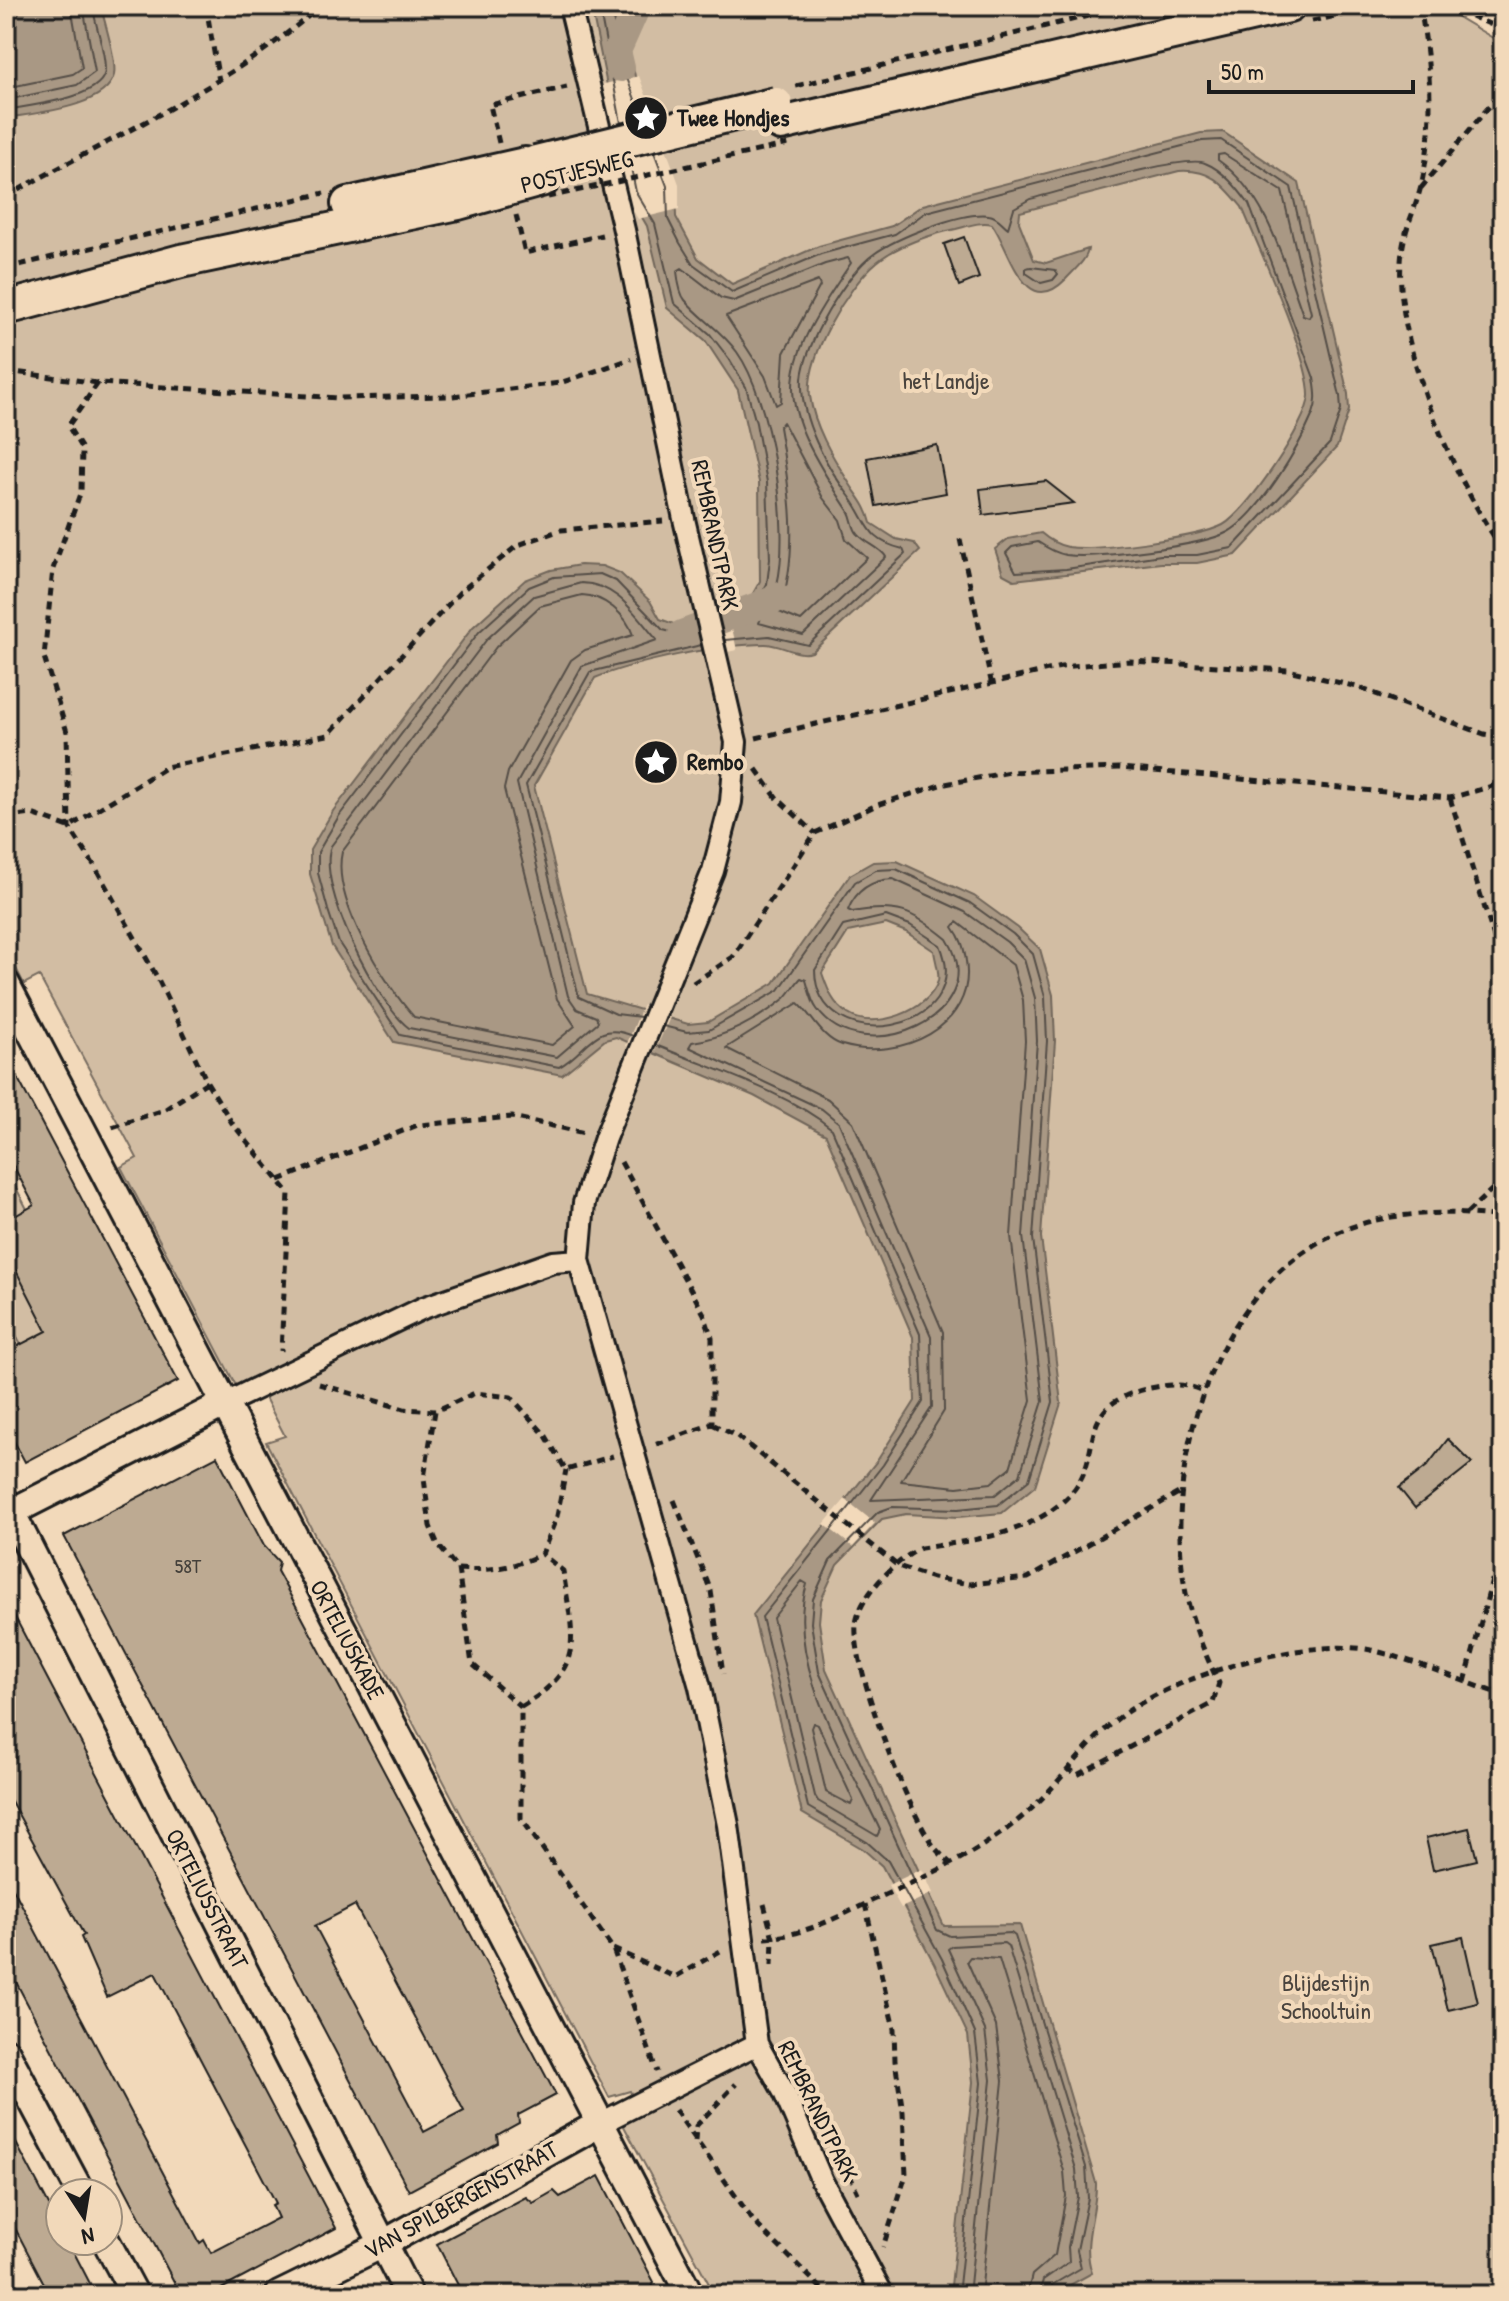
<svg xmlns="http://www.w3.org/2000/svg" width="1509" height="2301" font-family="'Patrick Hand',sans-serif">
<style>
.green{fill:#d2bda3;stroke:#776c60;stroke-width:2}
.water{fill:#a99884;stroke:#71665a;stroke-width:2;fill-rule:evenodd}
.pier{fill:#f2d9ba}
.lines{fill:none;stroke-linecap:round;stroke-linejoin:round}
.shore{stroke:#544e46;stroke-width:2}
.canal{stroke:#a99884;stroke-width:28}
.building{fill:#bdaa92;stroke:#1c1c1c;stroke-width:2;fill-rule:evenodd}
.pedestrian-casing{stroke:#1c1c1c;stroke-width:26}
.minor-casing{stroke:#1c1c1c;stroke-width:32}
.tertiary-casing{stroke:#1c1c1c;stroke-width:38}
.path{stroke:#1c1c1c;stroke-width:5;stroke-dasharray:8 6;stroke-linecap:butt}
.pedestrian{stroke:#f2d9ba;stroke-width:20}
.minor{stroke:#f2d9ba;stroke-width:26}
.tertiary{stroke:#f2d9ba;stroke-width:32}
.tertiary-bridge-casing{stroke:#1c1c1c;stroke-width:38;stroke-linecap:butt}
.path-bridge{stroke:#1c1c1c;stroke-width:5;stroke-dasharray:8 6;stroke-linecap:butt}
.tertiary-bridge{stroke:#f2d9ba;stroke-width:32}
.labels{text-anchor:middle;stroke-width:8;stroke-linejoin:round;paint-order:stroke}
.number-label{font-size:20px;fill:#44403a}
.poi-label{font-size:24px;font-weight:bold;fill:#1c1c1c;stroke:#f2d9ba;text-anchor:start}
.street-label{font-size:24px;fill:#1c1c1c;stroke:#f2d9ba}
.park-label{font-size:24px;fill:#4a443e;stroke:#f2d9ba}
</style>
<rect width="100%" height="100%" fill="#f2d9ba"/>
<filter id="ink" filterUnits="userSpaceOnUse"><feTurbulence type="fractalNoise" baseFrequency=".0125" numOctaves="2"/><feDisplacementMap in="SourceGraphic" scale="16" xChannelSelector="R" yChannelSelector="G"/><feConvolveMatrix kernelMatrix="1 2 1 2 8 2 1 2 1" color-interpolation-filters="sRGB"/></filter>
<g filter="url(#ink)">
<path class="green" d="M101,6H1445L1446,10L1503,44V2293L715,2295L619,2117L638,2108L630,2091L609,2097L266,1442L285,1436L261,1390L243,1399L121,1167L137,1158L39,976L24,984L6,949V118L75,102L112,60Z
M6,1168L104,1360L45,1390L6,1317Z"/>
<path class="water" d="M6,6H101C104,22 117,60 114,75C106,108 34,113 6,118Z
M591,6H618L635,76L675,185L676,217L698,258L732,284L819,246L892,226L923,205L1201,133L1223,132L1299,183L1348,394L1349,410L1337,447L1236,555L1197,563H1161L1014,580L1003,574L995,549L1008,539L1041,533C1049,540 1057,545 1068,547C1096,551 1198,538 1223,525C1247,512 1308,422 1309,396C1310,359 1258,246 1242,207C1222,183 1211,169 1179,171L1020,212L1019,222L1034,260L1046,263L1088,249C1087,260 1074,270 1066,279C1024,322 1010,248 992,224C981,221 968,226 956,229C932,234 897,245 877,262C847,287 806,357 810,396C814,426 832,456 848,481C857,496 867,505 871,523L896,539L914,543L920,551L812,652C797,657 781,644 765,644C720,644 637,661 595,678L534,786L587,994L688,1024L708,1022L774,983L850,875L873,862L897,861L974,896L1018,928L1040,949L1053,995L1055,1041L1041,1237L1061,1403L1035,1486L1002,1513L958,1517L906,1514L882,1519L837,1565L821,1600L819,1622L826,1669L944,1926L1020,1925L1096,2183C1097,2214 1081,2242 1092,2273L1052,2295H950L973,2082L968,2035L934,1963L882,1866L863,1849L802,1813L753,1615L877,1461L915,1401L913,1337L826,1135L754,1096L616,1037L605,1040L562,1075L394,1042L332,946L310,874V850L333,811L473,627L525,580L551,570L580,565L602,566L620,573L650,601L660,619L679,626L731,619L742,613L760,581L759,482L738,390L705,340L667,308L647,226L629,195ZM886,924L906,932L934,951C935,960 940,973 938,981C929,1011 874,1031 848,1014C832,1003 828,990 822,973L848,932Z"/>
<path class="pier" d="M639,76L679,184V209L638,219L625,197L600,85Z
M729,615L737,650L708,656L699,619Z
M643,1005L671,1015L652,1057L626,1046Z
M845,1499L875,1523L853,1547L824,1524Z
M922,1869L933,1893L901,1908L888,1885Z"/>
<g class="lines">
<path class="shore" d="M599,6L621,123
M610,6L627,78L642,118
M6,88L73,74L82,68L71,6
M6,100L77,85L95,72L83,6
M6,110C29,105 106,99 105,69C105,48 95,27 93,6
M654,152L667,186L668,219L680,243L693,264L732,292L821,254L895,234L926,212L1202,141L1221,140L1291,187L1340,396L1341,410L1330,443L1232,548L1197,555H1161L1066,569L1016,572L1006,553L1012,547L1038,542C1047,548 1055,553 1066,555C1095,559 1202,546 1228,532C1260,514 1299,447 1313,414C1318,401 1316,391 1314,378L1249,204C1238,189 1223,170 1205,163C1184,154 1059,192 1030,199L1014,208L1008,228C1002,224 998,216 989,215C962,211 896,238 874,254C846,273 804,346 802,379C800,420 826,466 850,497C869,522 865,540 903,549L905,554L808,645L769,636L725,640
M1224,154L1282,191L1311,313L1309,317L1303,315C1283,260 1268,196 1218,160V155Z
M629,158L636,192L655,224L674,303L710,334L730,360L746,387L756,423L767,482L770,559L767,584L748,618L722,628
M848,258L851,263C774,375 774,398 849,512C853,519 852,528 858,534C866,544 880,547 886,557L803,635L759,623C763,611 774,599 777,585C791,528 771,399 737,352C722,331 701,319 685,300C679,293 678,279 677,271L682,268L721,298L734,301L825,264Z
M1031,267L1055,270L1058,274L1053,280L1041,283L1026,273V268Z
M818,281L820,286L784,353L781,402L776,405L765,376L726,316Z
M783,422L823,498L840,520L846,539L867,558L801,621L779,612C800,552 790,489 779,427Z
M581,583C618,584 635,615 657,640L582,666L517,783L568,996L577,1009L596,1017L598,1022L557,1057L409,1028C377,1004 316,886 331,846L487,639L534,596Z
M582,595C604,596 626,614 633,635L585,650L571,660L508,772L504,789L557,999L575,1026L552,1045L414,1017C384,983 331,899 342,852L496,647L540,606Z
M893,879L965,912L1007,942L1024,959L1035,998L1037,1041L1023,1236L1043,1401L1020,1475L995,1495L871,1500L932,1407L931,1336L839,1123L822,1109L689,1047L692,1042C724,1038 760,1019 785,998C791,992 795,984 801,978L806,980C809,990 811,1001 817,1009C862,1073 996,1015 947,939C912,910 896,904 852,912L848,910C856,890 872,880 893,879Z
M886,916L910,925L940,945C978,1034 816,1061 815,970L843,926Z
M957,922L1013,965L1023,1000L1025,1041L1011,1236L1031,1400L1010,1468L991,1483L957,1487L901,1481L944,1411L943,1332L853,1122L828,1099L726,1048L798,1003C812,1015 821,1038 842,1045C899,1062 977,1027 966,961C964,947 961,938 953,927Z
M641,1017L616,1014L579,997L526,785L590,672L701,645
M663,1026L687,1032L709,1030L779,990L855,882L876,870L896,869L970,903L1013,934L1033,954L1045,997L1047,1041L1033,1238L1053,1402L1029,1480L998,1505L958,1509L892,1507L878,1512L830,1561L813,1599L811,1623L819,1672L937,1930L950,1936L1011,1933L1015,1936L1086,2167L1088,2198L1077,2250L1081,2268L1052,2285L1049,2295
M633,1036C594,1019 589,1051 559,1067L400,1035L339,943L328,910L318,873V852L339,816L479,632L529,587L554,577L600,574L616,581L663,630L679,634L698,632
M656,1045C711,1069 786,1091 832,1129L920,1334L923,1402L883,1465L762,1617L808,1807L867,1842L888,1861L942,1959L975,2033L981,2083L958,2295
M802,1581L807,1584C784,1662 848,1760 880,1830L877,1836L818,1801L815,1796L773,1618Z
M813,1723L818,1725L853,1800L851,1805L826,1792L811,1728Z
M969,2295L991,2080L985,2030L948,1949L952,1946L1004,1943L1008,1946L1076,2169L1078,2197L1068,2247L1069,2262L1043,2280L1039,2295
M981,2295L1003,2081L996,2026L967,1961L970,1957L999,1959L1064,2171L1066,2196L1055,2255L1032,2275L1027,2295"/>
<path class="canal" d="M621,68L617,51L637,6
M682,634L774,600L776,596"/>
</g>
<path class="building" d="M964,237L979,278L959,286L944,244Z
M937,445L946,493L876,506L867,458Z
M1046,481L1074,503L983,515L980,489Z
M6,1056L178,1381L25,1462L6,1426V1352L47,1331L6,1251V1221L34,1205L6,1152Z
M1448,1439L1472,1463L1415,1508L1399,1488L1427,1466Z
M217,1456L264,1546L279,1562L277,1571L294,1602L556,2095L518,2115L519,2123L497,2135L498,2143L409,2191L64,1536ZM355,1905L464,2111L424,2132L315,1926Z
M6,1600L336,2228L210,2295H181L6,1963V1875L200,2243L204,2240L211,2253L278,2218L272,2205L276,2203L155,1973L107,1997L81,1937L84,1935L6,1792Z
M1469,1828L1477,1860L1433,1870L1426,1838Z
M1463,1937L1478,2003L1448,2010L1432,1944Z
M6,2124L60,2226V2241H68L96,2295H50L6,2211Z
M599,2176L654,2282L649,2295H463L437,2244L526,2197L533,2203L554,2191L560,2197Z"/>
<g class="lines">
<g class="pedestrian-casing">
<path id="pedestrian" d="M570,6L624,230L684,519L736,742L731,802L713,871L605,1138L584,1203L579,1260L700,1687L728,1825L757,2044L784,2092L822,2181L883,2295
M224,1404L423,1308L553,1262L579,1260
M599,2124L757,2044"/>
</g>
<g class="minor-casing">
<path id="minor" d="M6,984L690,2295
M6,1502L409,2295
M6,1515L224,1404
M6,2052L81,2193
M106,2241L135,2295
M279,2295L381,2245L599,2124"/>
</g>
<g class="tertiary-casing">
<path id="tertiary" d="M781,124L1289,6
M348,204L525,164
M6,308L181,261L458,203L544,179"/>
</g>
<path class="path" d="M206,6L219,81
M1420,6C1431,68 1435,124 1421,186C1414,215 1403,229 1401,262C1395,347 1455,481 1503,550
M1461,6L1471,16L1503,30
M1312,21L1385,6
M796,86L1130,6
M499,143L490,105L567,87
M1421,188L1503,90
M6,197C112,136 228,88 320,6
M516,215L525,253L602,235
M6,268L324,193
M6,371L98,383L340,398L452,396L560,383L631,359
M98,383L68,426L82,449L81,491L53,569L44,657L67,732L69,827L94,865L157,977L207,1082L164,1110L109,1128
M960,539L991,681
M756,738L1061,667L1130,661L1288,670L1357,687L1484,734L1503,737
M756,769L777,798L815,833
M1450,798L1503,966
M6,817L32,814L69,827L166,767L328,735L460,592L518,545L561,530L663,521
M693,983L733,957L815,833L877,805L940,785L1010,772L1120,768L1450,798L1503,783
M207,1082L232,1123L289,1193L281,1351
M621,1162L704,1314L712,1338V1424L654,1445
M279,1180L418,1125L512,1117L585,1133
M1467,1213L1503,1179
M319,1384L404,1409L435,1411L475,1393L511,1397L546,1436L566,1470L613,1456
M435,1411L424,1478L430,1526L438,1545L458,1569L472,1664L521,1707V1818L613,1949L657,2072
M712,1424L737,1436L898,1566L933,1578L970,1584L1028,1578L1182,1491
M674,1500L711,1591L723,1674
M458,1569C490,1571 513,1568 542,1554L557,1516L566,1470
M1465,1682L1492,1580L1503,1558
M521,1707C587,1667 573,1639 563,1571L542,1554
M1067,1767L1077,1775L1213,1703L1219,1683C1205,1655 1194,1627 1187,1598C1161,1477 1207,1307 1319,1242C1373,1210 1443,1210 1503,1217
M952,1865C947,1860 940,1854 935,1848C908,1812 852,1669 856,1624C859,1596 897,1559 921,1548C970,1541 1020,1536 1060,1504C1115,1458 1063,1408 1150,1388C1170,1384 1184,1383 1203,1391
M764,1904L773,1938L772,1965
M865,1904L894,2029L895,2061L903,2112L906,2175L883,2247
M765,1938C808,1936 850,1910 889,1893C939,1871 989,1847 1030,1810C1064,1779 1089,1738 1128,1711C1183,1674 1305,1637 1371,1650C1415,1660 1460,1681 1503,1695
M613,1949L675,1977L722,1950
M675,2110L754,2222L823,2290V2295
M820,2111L858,2193
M695,2141L696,2126L736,2084"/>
<use href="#pedestrian" class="pedestrian"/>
<use href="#minor" class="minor"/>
<use href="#tertiary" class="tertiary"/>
<g class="tertiary-bridge-casing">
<path id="tertiary-bridge" d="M536,162L776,104"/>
</g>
<path class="path-bridge" d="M548,197L789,144"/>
<use href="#tertiary-bridge" class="tertiary-bridge"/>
</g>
</g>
<defs>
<g id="sight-disc" transform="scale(2.3)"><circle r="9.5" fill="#1c1c1c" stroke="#f2d9ba"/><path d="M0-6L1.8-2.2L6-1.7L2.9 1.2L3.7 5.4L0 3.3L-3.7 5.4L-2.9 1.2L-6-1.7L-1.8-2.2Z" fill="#fff"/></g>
</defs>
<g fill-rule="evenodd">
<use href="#sight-disc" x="646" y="118"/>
<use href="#sight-disc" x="656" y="762"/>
</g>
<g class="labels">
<g class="number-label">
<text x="188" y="1573">58T</text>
</g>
<g class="poi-label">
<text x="677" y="126">Twee Hondjes</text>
<text x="687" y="770">Rembo</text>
</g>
<g class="street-label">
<text transform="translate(577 172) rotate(-14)" y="8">POSTJESWEG</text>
<text transform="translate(715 535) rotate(78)" y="8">REMBRANDTPARK</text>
<text transform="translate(347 1640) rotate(62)" y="8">ORTELIUSKADE</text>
<text transform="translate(207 1899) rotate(63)" y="8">ORTELIUSSTRAAT</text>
<text transform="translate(818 2111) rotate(64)" y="8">REMBRANDTPARK</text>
<text transform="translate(461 2200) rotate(-29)" y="8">VAN SPILBERGENSTRAAT</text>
</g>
<g class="park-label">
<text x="946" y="389">het Landje</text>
<text x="1326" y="1991">Blijdestijn<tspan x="1326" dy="28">Schooltuin</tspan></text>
</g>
</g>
<rect width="1509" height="2301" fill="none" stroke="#f2d9ba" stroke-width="32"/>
<rect x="16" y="16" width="1477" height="2269" fill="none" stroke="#1c1c1c" stroke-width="3" filter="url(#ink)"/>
<g transform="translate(84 2217) rotate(168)"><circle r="38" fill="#f2d9ba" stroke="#9c8d7b" stroke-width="2"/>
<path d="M0-6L14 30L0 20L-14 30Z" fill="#1c1c1c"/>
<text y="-12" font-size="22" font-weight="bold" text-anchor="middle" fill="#1c1c1c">N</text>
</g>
<path d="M1209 80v12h204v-12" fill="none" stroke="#1c1c1c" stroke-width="4"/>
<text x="1221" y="80" font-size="24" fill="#1c1c1c" stroke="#f2d9ba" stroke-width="6" paint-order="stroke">50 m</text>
</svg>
